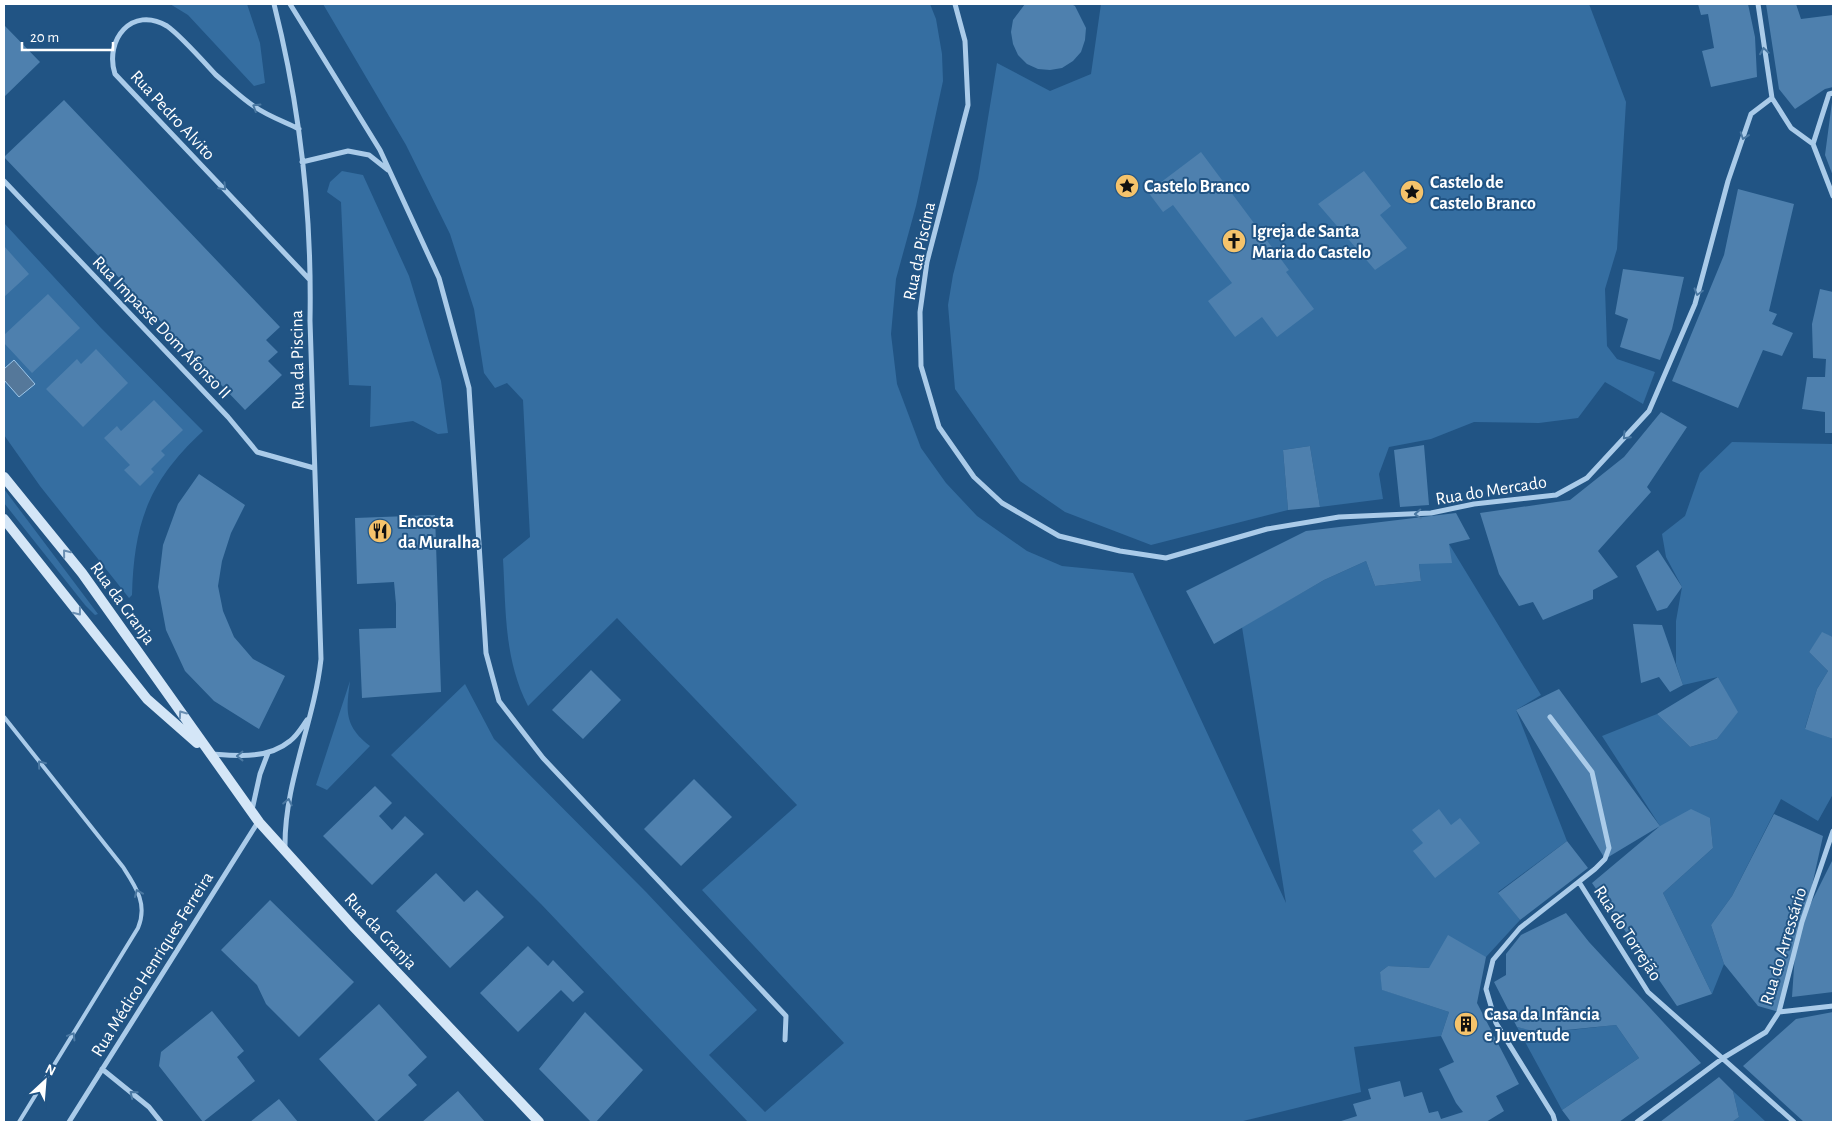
<svg xmlns="http://www.w3.org/2000/svg" width="1837" height="1126" font-family="'Alegreya Sans',sans-serif">
<style>
.green{fill:#356ea1}
.water{fill:#55789a;stroke:#9dc7ea}
.building{fill:#4e80ae}
.lines{fill:none;stroke-linecap:round;stroke-linejoin:round}
.service{stroke:#aacbe9;stroke-width:4}
.minor{stroke:#aacbe9;stroke-width:5}
.secondary{stroke:#d4e6f7;stroke-width:10}
.oneway{stroke:#4a78a2}
.oneway2{stroke:#698eb2}
.labels{text-anchor:middle;stroke-width:4;stroke-linejoin:round;paint-order:stroke}
.street-label{font-size:18px;fill:#fff;stroke:#215484}
.poi-label{font-size:18px;font-weight:bold;fill:#fff;stroke:#215484;text-anchor:start}
</style>
<rect width="100%" height="100%" fill="#215484"/>
<path class="green" d="M170,4H247L260,43L265,83L254,86L188,15Z
M323,4H930L936,19L942,54L943,81L916,206L896,279L891,334L897,384L921,448L946,483L977,516L1027,551L1062,566L1133,573L1286,903L1242,627L1324,580L1366,561L1375,586L1421,581L1419,564L1449,544L1541,695L1516,710L1567,841L1498,892L1520,920L1486,957L1429,968L1388,966L1380,972L1383,990L1449,1012L1441,1036L1354,1047L1361,1092L1239,1122H748L541,904L391,755L465,684L494,739L646,892L757,1010L709,1055L765,1112L844,1043L702,890L797,805L617,618L528,706C504,659 506,611 503,559L530,537L523,400L507,383L495,388L484,373L474,309L450,234L406,145Z
M1101,4H1589L1626,102L1617,249L1605,289L1607,346L1617,359L1655,372L1643,404L1605,382L1578,418L1539,423L1474,422L1431,439L1389,447L1379,474L1383,499L1320,507L1310,446L1283,450L1288,510L1151,545L1065,512L1020,481L955,389L948,305L953,275L978,179L997,63L1050,91L1091,74Z
M342,171L363,175L409,276L441,381L448,433L438,434L413,421L370,427L371,386L349,385L341,202L327,192L330,182Z
M4,223L101,328L203,431C149,481 134,522 132,595L129,598L40,486L4,435Z
M1732,442L1833,444V637L1822,633L1809,652L1828,671L1817,689L1805,728L1833,739V794L1818,821L1781,799L1732,896L1711,925L1724,964L1712,994L1663,893L1713,848L1710,818L1660,826L1602,736L1657,714L1690,747L1717,739L1737,712L1718,677L1683,685L1676,664V621L1682,587L1666,557L1662,534L1685,516L1700,473Z
M4,489L98,614L95,615L85,605L4,503Z
M350,681C346,711 344,726 370,746L327,790L316,785Z
M1616,1025L1639,1058L1562,1110L1517,1027C1550,1035 1583,1028 1616,1025Z
M1733,1091L1766,1122H1732L1739,1117Z"/>
<path class="water" d="M14,360L35,384L19,397L4,380V369Z"/>
<path class="building" d="M1025,4H1071L1075,6L1086,28L1085,40L1081,52L1073,61L1062,68L1050,70L1038,69L1027,64L1018,55L1013,44L1011,32L1013,20Z
M1698,4H1748L1755,37L1757,77L1711,87L1702,51L1714,48L1708,14L1701,15Z
M1766,4H1796L1801,19L1833,15V87L1825,89L1795,109L1779,89Z
M5,26L40,62L4,97V27Z
M64,100L280,327L266,340L278,352L268,361L282,375L245,410L4,157Z
M1832,102H1833V176L1825,155Z
M1201,152L1289,270L1286,272L1314,309L1277,337L1262,317L1235,337L1208,301L1232,283L1173,205L1163,212L1148,192Z
M1364,171L1391,206L1380,215L1407,248L1375,270L1318,204Z
M1738,189L1794,204L1769,311L1777,314L1772,324L1793,333L1782,356L1763,350L1738,408L1672,381L1724,255Z
M4,246L29,274L4,297Z
M1623,269L1684,277L1672,329L1660,360L1620,347L1628,319L1615,314Z
M1820,289L1833,292V433H1825V412L1802,409L1807,377H1825L1826,359L1813,358L1812,324Z
M48,294L80,328L32,373L4,343V335Z
M96,349L128,383L83,427L46,389L77,359L81,364Z
M154,400L183,430L161,451L165,455L151,469L154,472L140,486L124,470L130,465L104,438L117,426L121,431Z
M1661,412L1687,427L1647,487L1651,492L1598,551L1618,577L1593,590V599L1543,620L1533,602L1519,606L1499,574L1480,513L1570,500L1624,457Z
M1424,445L1429,505L1400,507L1394,450Z
M1310,446L1320,507L1288,510L1283,450Z
M199,474L245,505L231,533L222,561L218,586L223,611L234,637L253,659L285,676L259,729L214,701L185,671L166,630L158,587L163,545L178,504Z
M1456,513L1470,539L1449,544L1452,563L1419,564L1421,581L1375,586L1366,561L1324,580L1214,644L1186,591L1306,531Z
M435,515L441,692L362,698L359,629L396,628V604L394,582L357,584L355,518Z
M1658,550L1682,587L1667,608L1657,611L1636,566Z
M1633,624L1662,625L1683,685L1670,692L1659,677L1641,683Z
M1822,632L1833,637V739L1805,729L1817,689L1828,671L1809,652Z
M591,670L621,700L583,739L552,710Z
M1718,677L1738,712L1717,739L1690,747L1657,714Z
M1559,689L1660,826L1605,859L1516,710Z
M694,779L732,817L681,866L644,829Z
M375,786L392,803L379,816L392,830L405,816L424,834L372,885L323,836Z
M1439,809L1451,825L1460,818L1480,843L1435,878L1413,851L1423,843L1412,830Z
M1691,809L1710,818L1713,848L1663,893L1712,994L1677,1006L1592,883L1660,826Z
M1774,814L1823,836L1806,913L1833,859V992L1792,997L1795,953L1779,1012L1758,1006L1724,964L1711,925L1732,896Z
M1567,841L1588,868L1520,920L1498,893Z
M436,873L464,902L477,890L504,917L450,968L396,911Z
M270,900L354,982L299,1037L266,1004L257,985L221,950Z
M1566,913L1589,942L1701,1063L1619,1122H1571L1562,1110L1639,1058L1616,1025L1556,1031H1533L1517,1027L1494,982L1506,975V954L1521,935Z
M1448,935L1486,957L1477,1003L1519,1084L1496,1096L1504,1111L1486,1122H1338L1357,1116L1353,1104L1371,1099L1368,1089L1400,1081L1404,1097L1422,1092L1429,1113L1438,1111L1441,1119L1463,1112L1456,1103L1439,1069L1454,1062L1441,1036L1449,1012L1382,990L1380,972L1388,966L1429,968Z
M528,946L548,966L553,960L584,992L573,1002L561,990L518,1032L480,993Z
M379,1004L427,1057L408,1075L417,1085L376,1122L319,1059Z
M212,1011L244,1051L237,1057L255,1081L203,1122L159,1066L161,1052Z
M585,1012L643,1070L596,1122H591L539,1069Z
M1833,1012V1122H1804L1743,1066L1796,1019Z
M1719,1077L1733,1091L1739,1117L1732,1122H1660Z
M458,1091L485,1122H422Z
M279,1099L298,1122H250Z"/>
<g class="lines">
<path class="service" d="M4,717L123,867C136,887 148,904 138,928L19,1122"/>
<path class="minor" d="M274,4C300,107 312,215 310,321L321,659C314,723 284,783 285,848
M290,4L380,150L439,278L469,388L486,653L499,701L543,758L786,1016L785,1040
M955,4L965,41L968,105L927,262L920,312L921,366L939,427L974,477L1002,503L1059,536L1120,551L1166,558L1267,529L1339,517L1431,513L1474,504L1556,495L1587,478L1649,411L1695,304L1728,181L1751,114L1772,98
M1758,4L1772,98L1791,128L1813,144L1833,196
M299,129C285,122 268,116 255,107C241,98 228,85 216,75C204,62 180,35 167,26C132,5 104,40 115,74L310,280
M1813,144L1829,94L1833,93
M302,162L348,151L369,155L388,170
M4,181L228,417L257,452L314,468
M1550,717L1592,772L1609,848L1605,859L1595,869L1520,928L1493,960L1486,989L1496,1023L1553,1115L1555,1122
M212,754C239,756 268,759 290,741C297,736 302,727 307,720
M252,810L260,774L268,753
M1579,882L1648,992L1794,1122
M1779,1012L1833,1006
M102,1069L149,1107L161,1122
M69,1122L258,822
M1637,1122L1723,1058L1766,1032L1779,1012L1802,922L1833,831"/>
<path class="secondary" d="M4,477L82,573L259,822L352,925L539,1122
M4,519L147,699L197,743"/>
</g>
<defs><path id="oneway-chevron" d="M-2-3.5L2.5 0L-2 3.5" fill="none" stroke-width="1.6" stroke-linecap="round" stroke-linejoin="round" transform="scale(1.25)"/></defs>
<g class="oneway">
<use href="#oneway-chevron" transform="translate(1764 51) rotate(-99)"/>
<use href="#oneway-chevron" transform="translate(256 107) rotate(-148)"/>
<use href="#oneway-chevron" transform="translate(1744 136) rotate(109)"/>
<use href="#oneway-chevron" transform="translate(223 187) rotate(47)"/>
<use href="#oneway-chevron" transform="translate(1698 292) rotate(106)"/>
<use href="#oneway-chevron" transform="translate(1626 436) rotate(133)"/>
<use href="#oneway-chevron" transform="translate(1418 514) rotate(178)"/>
<use href="#oneway-chevron" transform="translate(240 756) rotate(-180)"/>
<use href="#oneway-chevron" transform="translate(41 764) rotate(-129)"/>
<use href="#oneway-chevron" transform="translate(288 802) rotate(-78)"/>
<use href="#oneway-chevron" transform="translate(138 893) rotate(-113)"/>
<use href="#oneway-chevron" transform="translate(72 1036) rotate(-59)"/>
<use href="#oneway-chevron" transform="translate(133 1094) rotate(-141)"/>
</g>
<g class="oneway2">
<use href="#oneway-chevron" transform="translate(66 553) rotate(-129)"/>
<use href="#oneway-chevron" transform="translate(78 612) rotate(52)"/>
<use href="#oneway-chevron" transform="translate(182 714) rotate(-125)"/>
</g>
<defs>
<g id="sight-disc" transform="scale(1.25)"><circle r="9.5" fill="#f5c36b" stroke="#215484"/><path d="M0-6L1.8-2.2L6-1.7L2.9 1.2L3.7 5.4L0 3.3L-3.7 5.4L-2.9 1.2L-6-1.7L-1.8-2.2Z" fill="#111"/></g>
<g id="church-disc" transform="scale(1.25)"><circle r="9.5" fill="#f5c36b" stroke="#215484"/><path d="M-1.2-6h2.4v3.5h3.3v2.4h-3.3V6h-2.4V-.1h-3.3v-2.4h3.3Z" fill="#111"/></g>
<g id="restaurant-disc" transform="scale(1.25)"><circle r="9.5" fill="#f5c36b" stroke="#215484"/><path d="M-5-6h1v4h1v-4h1v4h1v-4h1v5L-1.5 .5V6h-2V.5L-5-1ZM5-6V6H3V1.5H1.5Q1.5-4 5-6Z" fill="#111"/></g>
<g id="building-disc" transform="scale(1.25)"><circle r="9.5" fill="#f5c36b" stroke="#215484"/><path d="M-4-6H4V6H1V3H-1V6H-4ZM-2.5-4.3h1.7v1.8h-1.7ZM.8-4.3h1.7v1.8H.8ZM-2.5-1h1.7V.8h-1.7ZM.8-1h1.7V.8H.8Z" fill="#111"/></g>
</defs>
<g fill-rule="evenodd">
<use href="#sight-disc" x="1127" y="186"/>
<use href="#sight-disc" x="1412" y="192"/>
<use href="#church-disc" x="1234" y="241"/>
<use href="#restaurant-disc" x="380" y="531"/>
<use href="#building-disc" x="1466" y="1024"/>
</g>
<g class="labels">
<g class="street-label">
<text transform="translate(173 115) rotate(47)" y="6">Rua Pedro Alvito</text>
<text transform="translate(919 251) rotate(-78)" y="6">Rua da Piscina</text>
<text transform="translate(162 327) rotate(46)" y="6">Rua Impasse Dom Afonso II</text>
<text transform="translate(297 360) rotate(-91)" y="6">Rua da Piscina</text>
<text transform="translate(1491 490) rotate(-9)" y="6">Rua do Mercado</text>
<text transform="translate(123 603) rotate(54)" y="6">Rua da Granja</text>
<text transform="translate(381 931) rotate(47)" y="6">Rua da Granja</text>
<text transform="translate(1628 933) rotate(57)" y="6">Rua do Torrejão</text>
<text transform="translate(1783 946) rotate(-73)" y="6">Rua do Arressário</text>
<text transform="translate(152 964) rotate(-58)" y="6">Rua Médico Henriques Ferreira</text>
</g>
<g class="poi-label">
<text x="1430" y="188">Castelo de<tspan x="1430" dy="21">Castelo Branco</tspan></text>
<text x="1144" y="192">Castelo Branco</text>
<text x="1252" y="237">Igreja de Santa<tspan x="1252" dy="21">Maria do Castelo</tspan></text>
<text x="398" y="527">Encosta<tspan x="398" dy="21">da Muralha</tspan></text>
<text x="1484" y="1020">Casa da Infância<tspan x="1484" dy="21">e Juventude</tspan></text>
</g>
</g>
<rect width="1837" height="1126" fill="none" stroke="#ffffff" stroke-width="10"/>
<g transform="translate(45 1081) rotate(26)" stroke="#215484" stroke-width="4" paint-order="stroke">
<path d="M0-4L9 19L0 12L-9 19Z" fill="#ffffff"/>
<text y="-8" font-size="14" font-weight="bold" text-anchor="middle" fill="#ffffff">N</text>
</g>
<path d="M22 42v8h91v-8" fill="none" stroke="#ffffff" stroke-width="2.5"/>
<text x="30" y="42" font-size="15" fill="#ffffff" stroke="#215484" stroke-width="4" paint-order="stroke">20 m</text>
</svg>
